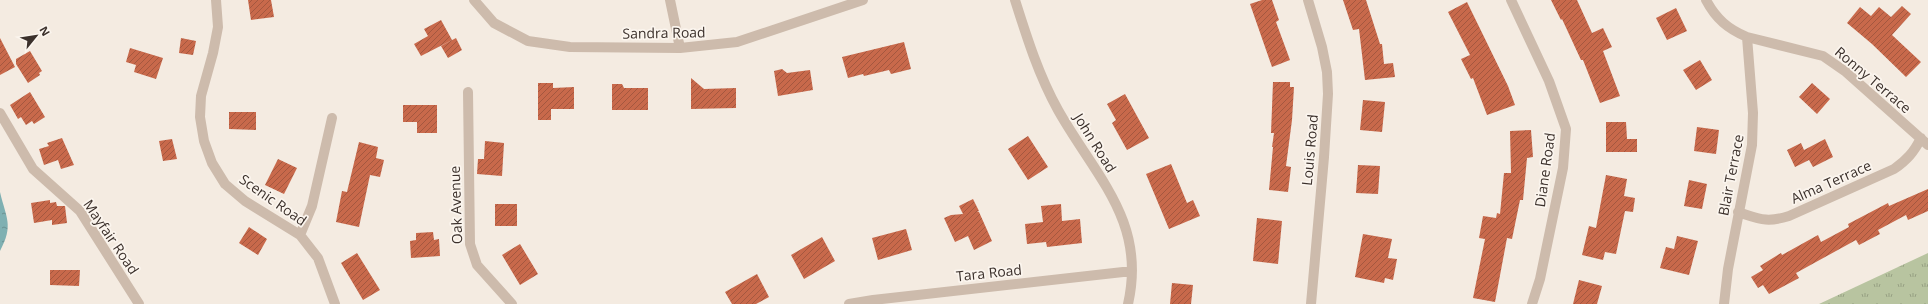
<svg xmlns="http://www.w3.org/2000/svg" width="1928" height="304" font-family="'Open Sans',sans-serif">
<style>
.park{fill:url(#park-tufts)}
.water{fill:url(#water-ripples)}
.building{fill:url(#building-hatch)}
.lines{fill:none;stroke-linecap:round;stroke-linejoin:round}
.street{stroke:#cdbbac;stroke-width:10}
.labels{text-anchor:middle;stroke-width:3.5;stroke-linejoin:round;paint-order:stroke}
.street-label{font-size:14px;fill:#3b302b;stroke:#fbf5ee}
</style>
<defs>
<pattern id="park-tufts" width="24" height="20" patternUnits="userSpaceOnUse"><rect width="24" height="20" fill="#b8c4a0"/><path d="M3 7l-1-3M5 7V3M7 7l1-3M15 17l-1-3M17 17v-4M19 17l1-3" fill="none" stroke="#97a083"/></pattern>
<pattern id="water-ripples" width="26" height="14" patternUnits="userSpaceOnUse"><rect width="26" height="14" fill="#7fb0b2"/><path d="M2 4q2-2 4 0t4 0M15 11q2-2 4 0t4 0" fill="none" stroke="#699091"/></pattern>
<pattern id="building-hatch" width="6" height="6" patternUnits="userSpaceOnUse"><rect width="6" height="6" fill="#c8694b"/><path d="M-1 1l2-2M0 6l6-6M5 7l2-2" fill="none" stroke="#a4573f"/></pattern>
</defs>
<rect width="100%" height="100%" fill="#f4ebe1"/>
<path class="park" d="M1928,253V304H1819Z"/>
<path class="water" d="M0,192C6,218 14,225 0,251Z"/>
<path class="building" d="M248,0H271L274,17L251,20Z
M1262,0H1272L1279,20L1276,22L1290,60L1272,67L1250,4Z
M1343,0H1366L1380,44H1382L1384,64L1393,63L1395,77L1365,80L1359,29L1353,30Z
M1551,0H1577L1592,33L1603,28L1612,47L1603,51L1620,96L1600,103L1583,60H1581L1562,19L1561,20Z
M1467,2L1508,86L1515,105L1487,115L1473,78L1471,79L1461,59L1470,55L1448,12Z
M1902,6L1911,14L1892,35L1921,62L1906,77L1872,44L1847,23L1860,7L1871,16L1879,7L1891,17Z
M1676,8L1687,31L1667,40L1656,18Z
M441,20L452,40L421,56L414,44L428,36L424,29Z
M0,38L15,67L0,75Z
M181,38L196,41L193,55L179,53Z
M456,38L462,50L448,58L441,46Z
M904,42L911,69L891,74L889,70L864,76L863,74L848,78L842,57Z
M130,48L163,58L156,79L134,72L136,65L126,62Z
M30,51L42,71L39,73L40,75L28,83L16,64V59Z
M1700,60L1712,80L1696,90L1683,70Z
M782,69L787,73L810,70L813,90L778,96L774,71Z
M691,78L704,89L736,88V108L691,109Z
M1273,82H1290V87H1294L1292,120L1286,166L1291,167L1288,192L1269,190L1273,147H1272L1274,133H1271Z
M538,83H553V88L574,87V109H551V120H538Z
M1812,83L1830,99L1817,114L1799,97Z
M612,84H622L624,88H648V110H612Z
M30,92L45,117L34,124L32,121L26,125L21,117L18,119L10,105Z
M1125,94L1149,138L1127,150L1112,123L1116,120L1107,104Z
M1363,100L1385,102L1382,132L1360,130Z
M403,105H437V133H417V122H403Z
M229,112H256V130L229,129Z
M1606,122H1626L1627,139H1637V152H1606Z
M1697,127L1719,130L1716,154L1694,151Z
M1531,130L1533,157L1527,158L1523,200H1520L1512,239L1507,238L1495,302L1473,298L1485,239L1479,238L1483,216L1496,218L1497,213L1500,214L1504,173H1511L1510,131Z
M1028,136L1048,167L1028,180L1008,149Z
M62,138L74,165L61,169L58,160L44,165L39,149L49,146L47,143Z
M172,139L177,159L163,161L159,141Z
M1825,139L1833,157L1813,167L1809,160L1795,167L1787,150L1801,143L1804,150Z
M485,141L504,143L502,176L477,174L478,159H484Z
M359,142L378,147L376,158L384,160L380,177L370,175L359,227L336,222L342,191L347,192Z
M278,159L297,168L284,194L265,185Z
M1171,164L1187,203L1193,200L1200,216L1169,229L1146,174Z
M1358,165L1380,166L1378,194L1356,193Z
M1606,175L1627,179L1624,196L1635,198L1633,212L1625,211L1616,254L1605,252L1603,260L1582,255L1589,226L1596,228Z
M1689,180L1707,184L1702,209L1684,206Z
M1928,189V211L1908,220L1906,215L1878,230L1880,234L1859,245L1856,240L1796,273L1799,278L1769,294L1763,285L1758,288L1751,277L1763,270L1760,266L1781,253L1782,255L1818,235L1821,242L1849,227L1848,224L1888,203L1889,206Z
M973,199L979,211L977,212H979L992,241L974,250L968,236L955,242L944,218L951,215L963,214L959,206Z
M50,200V203L56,202L57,206H65L67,223L52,225V220L34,223L31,203Z
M495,204H517V226H495Z
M1061,204L1062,221L1080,219L1082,243L1047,247L1046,242L1027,244L1025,224L1043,222L1041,206Z
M1257,218L1282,221L1278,264L1253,261Z
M249,227L267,239L258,255L239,243Z
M906,229L912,250L878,260L872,238Z
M433,232L434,240L439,239L440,256L411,258L410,241L416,240V233Z
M1363,234L1392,239L1388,258L1397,259L1393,280L1385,278L1384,283L1355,277Z
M1677,236L1698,241L1689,275L1660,268L1666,247L1674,249Z
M822,237L835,261L804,279L791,255Z
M520,244L538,274L520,285L502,255Z
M357,253L380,290L363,300L341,263Z
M50,270H80L79,286L50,285Z
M757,274L769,297L756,304H732L725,292Z
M1579,280L1602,286L1597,304H1573Z
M1172,283L1193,285L1191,304H1170Z"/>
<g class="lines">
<path class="street" d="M216,0L218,27L213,53L201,96L200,117L204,141L212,163L225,184L245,201L300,235L318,258L335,304
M474,0L494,23L528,41L570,47L680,48L737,42L863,0
M670,0L680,48
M1015,0C1027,38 1039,76 1058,110C1095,176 1147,221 1128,304
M1308,0L1322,47L1327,72L1328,94L1324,157L1311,304
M1511,0L1549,81L1566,129L1563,168L1540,279L1532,304
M1706,0C1716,19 1728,29 1747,37L1753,113L1752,145L1728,269L1724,304
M1747,37L1823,56L1846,72L1928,145
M468,92L470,244L477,265L512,304
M0,113L33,169L80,211L139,304
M1738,212C1760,219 1766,223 1789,216L1894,169C1907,160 1914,152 1921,138
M300,235L312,206L332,118
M849,304L873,300L1132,271"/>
</g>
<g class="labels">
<g class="street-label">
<text transform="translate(664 33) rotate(-1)" y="5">Sandra Road</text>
<text transform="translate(1873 80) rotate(40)" y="5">Ronny Terrace</text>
<text transform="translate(1095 143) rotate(58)" y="5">John Road</text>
<text transform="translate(1310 150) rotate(-85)" y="5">Louis Road</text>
<text transform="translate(1545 170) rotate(-82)" y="5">Diane Road</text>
<text transform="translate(1731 175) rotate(-79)" y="5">Blair Terrace</text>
<text transform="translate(1831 182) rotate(-24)" y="5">Alma Terrace</text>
<text transform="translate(273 200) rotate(35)" y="5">Scenic Road</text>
<text transform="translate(456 205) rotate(-92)" y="5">Oak Avenue</text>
<text transform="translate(111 237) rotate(56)" y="5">Mayfair Road</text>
<text transform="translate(989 273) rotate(-6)" y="5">Tara Road</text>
</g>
</g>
<g transform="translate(36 36) rotate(60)" stroke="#fbf5ee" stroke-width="3" paint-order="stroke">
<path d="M0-3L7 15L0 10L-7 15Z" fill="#3b302b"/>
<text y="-6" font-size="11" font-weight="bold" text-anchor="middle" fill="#3b302b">N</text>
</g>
</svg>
